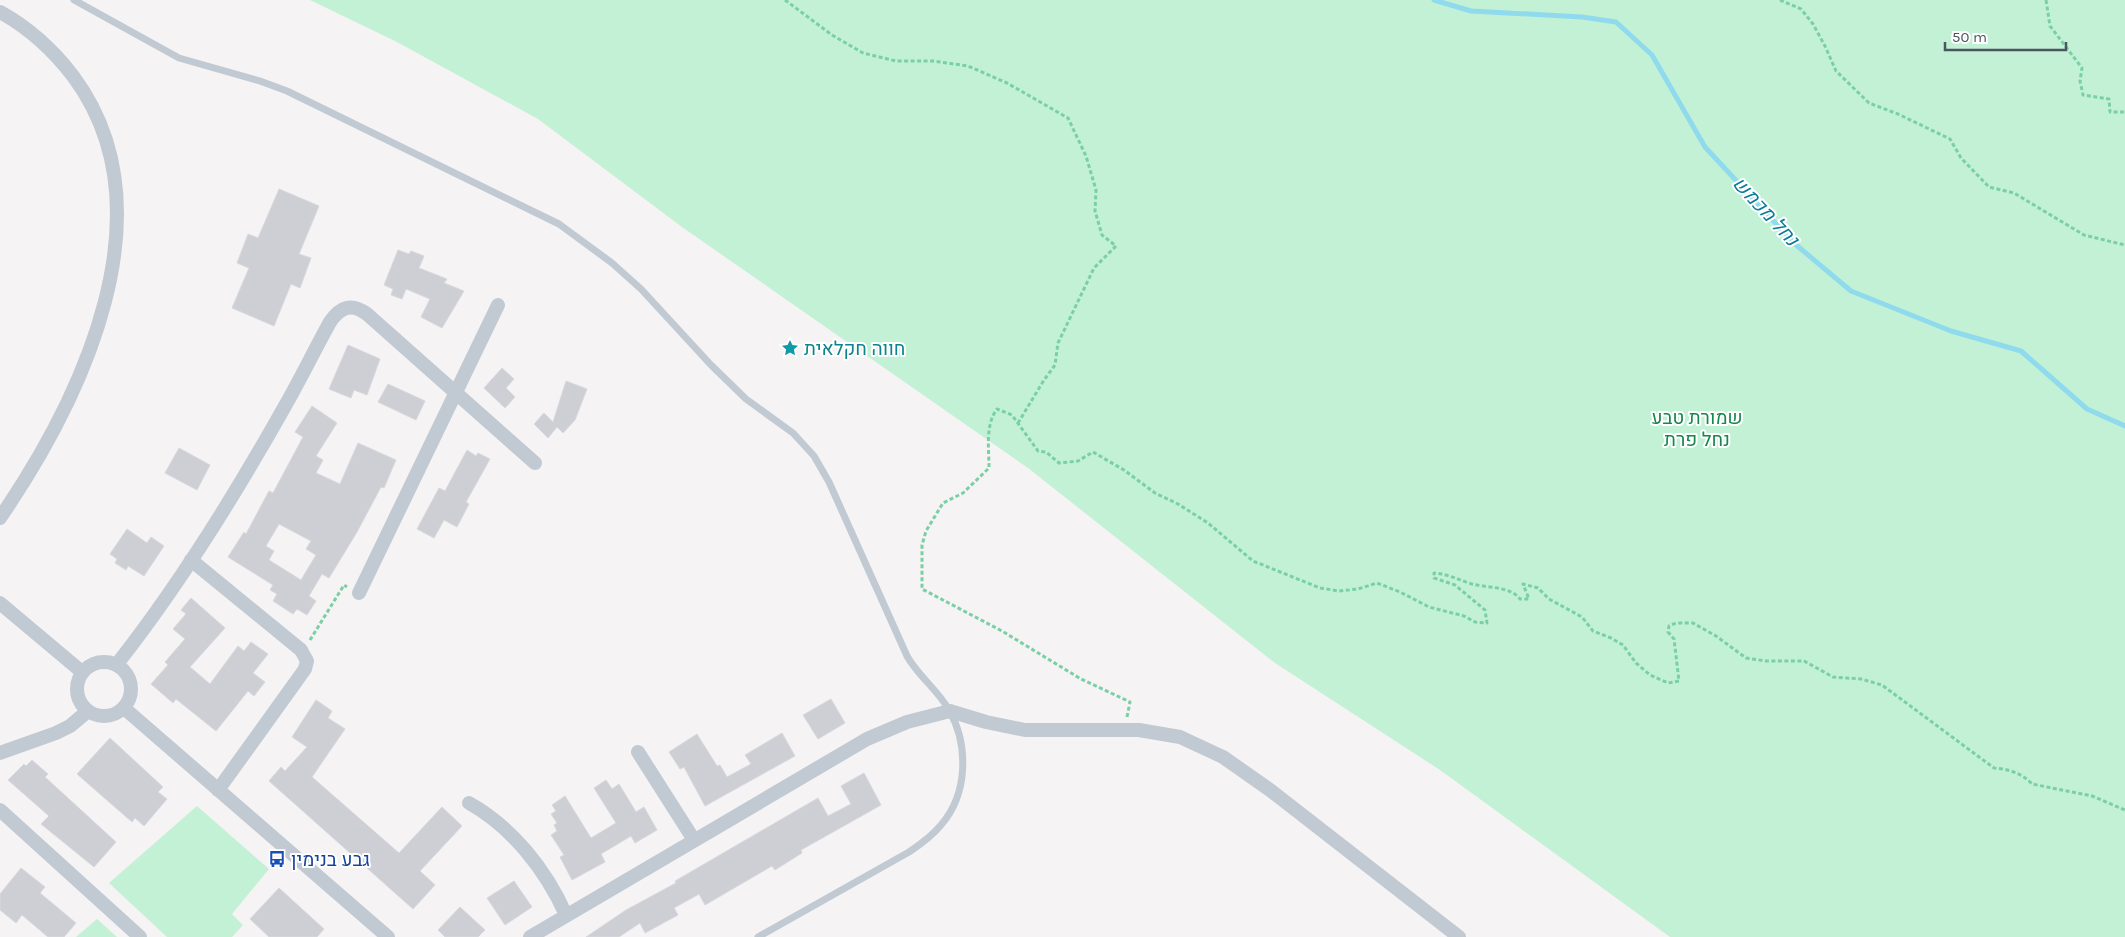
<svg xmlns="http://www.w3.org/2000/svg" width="2125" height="937" font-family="Karla,Heebo,sans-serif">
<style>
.green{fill:#c3f1d5}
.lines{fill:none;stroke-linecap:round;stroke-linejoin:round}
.stream{stroke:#90daee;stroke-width:5}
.building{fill:#cdcfd5;stroke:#d7d9de;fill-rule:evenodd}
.path{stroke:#7ad0a6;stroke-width:3;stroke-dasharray:4 2.5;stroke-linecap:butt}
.lane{stroke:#c1cad2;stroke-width:7}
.street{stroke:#c1cad2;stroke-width:14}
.labels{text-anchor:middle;stroke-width:4;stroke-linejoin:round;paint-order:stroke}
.culture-label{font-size:19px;fill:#0d838f;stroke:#fff;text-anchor:start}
.park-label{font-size:19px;fill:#17864f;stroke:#fff}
.transit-label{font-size:19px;fill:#164399;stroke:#fff;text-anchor:start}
.water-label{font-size:20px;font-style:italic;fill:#0c7c9b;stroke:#fff}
</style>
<rect width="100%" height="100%" fill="#f5f3f3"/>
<path class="green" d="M310,0H2125V937H1670L1440,770L1275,663L1028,468L682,227L538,119L397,42Z
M197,806L269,869L232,914L243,925L232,937H167L109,883Z
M97,919L117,937H76Z"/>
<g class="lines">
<path class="stream" d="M1434,0L1471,11L1582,17L1616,22L1652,55L1705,147L1795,244L1851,291L1951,331L2021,351L2087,409L2125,426"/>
</g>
<path class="building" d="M279,189L319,206L299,254L311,258L300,288L291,284L274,326L232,308L249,268L237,263L248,234L258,238Z
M398,250L409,254L411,251L424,256L419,268L447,279L444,283L464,291L442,328L421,317L430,299L406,289L402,299L391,295L393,289L384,285Z
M348,345L380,359L367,395L354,390L351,398L329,389Z
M502,368L514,379L506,388L515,397L505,408L484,388Z
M566,381L587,389L575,420L563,433L557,427L548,438L534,424L544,413L553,422Z
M388,384L425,401L416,420L378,402Z
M312,406L337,423L316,456L323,460L316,473L340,484L358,443L396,460L384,488L381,487L357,532L329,578L322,574L309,596L316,601L307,615L297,609L293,614L273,601L277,594L270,590L273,585L228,557L244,532L246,534L269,491L273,493L303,437L295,432ZM279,524L311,541L306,549L316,555L301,580L269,560L274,551L266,546Z
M179,448L210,465L197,490L165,473Z
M467,450L476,456L478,453L490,459L466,502L469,504L457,527L444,520L434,538L417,529L439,488L445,491Z
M127,529L147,543L151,537L164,546L144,576L128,566L126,570L115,563L117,559L110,554Z
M191,598L225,628L190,667L210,684L238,646L244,651L251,642L268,654L253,673L265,682L254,696L248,691L216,731L176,699L173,703L151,684L168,665L165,662L185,639L173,629L186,614L181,610Z
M831,699L845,723L818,739L803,715Z
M316,700L332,711L328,718L345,729L312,777L399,853L442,807L462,826L420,871L435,885L413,909L269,781L281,767L285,771L307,747L292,737Z
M782,733L795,756L705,806L684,767L680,769L669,752L697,734L717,766L720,765L727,777L751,764L745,755Z
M110,738L163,787L158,792L167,799L144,826L135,818L132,822L77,774Z
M32,760L48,774L45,777L116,842L94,867L41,824L49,816L8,780L24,764L26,766Z
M864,773L881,805L801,850L802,853L775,870L772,866L705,905L699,894L674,908L678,915L645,933L640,923L619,937H586L626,910L676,883L675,881L818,798L828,816L851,804L841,786Z
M606,780L612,789L619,784L636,812L644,807L657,830L635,843L631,836L601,854L605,862L572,880L560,857L564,855L551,835L557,831L554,825L557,823L551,814L556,811L552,805L565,796L591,838L616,823L594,788Z
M21,868L45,887L40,893L76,923L64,937H48L22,915L16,923L0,910V894Z
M514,881L532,907L505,925L487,898Z
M279,888L324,929L317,937H269L250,919Z
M460,907L485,930L478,937H445L438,930Z"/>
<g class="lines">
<path class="path" d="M785,0L832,35L863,53L896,61H933L968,66L1007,83L1068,118L1086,156L1096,190L1095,211L1102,235L1116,246L1094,268L1058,343L1055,365L1044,380L1018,423
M1780,0L1801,9L1813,24L1825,46L1836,71L1869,103L1898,114L1950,139L1961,158L1989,187L2014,193L2084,235L2125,245
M2046,0L2050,26L2082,68L2080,81L2083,95L2109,99L2110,112H2125
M310,640L344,585L347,587
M1127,717L1130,702L1081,679L1002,631L922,589V545L926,531L943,503L963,493L989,468C989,449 985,425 997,409L1012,415L1038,451L1046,452L1059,463L1078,461L1093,452L1124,470L1155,493L1178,504L1208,523L1253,561L1320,588L1339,591L1358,589L1377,583L1400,592L1429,607L1464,616L1475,622L1487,623L1485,610L1455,585L1434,578V573C1448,574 1459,580 1472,584C1487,588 1510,586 1520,599H1529L1523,584L1538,588L1549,599L1582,617L1593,631L1611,638L1623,645L1636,663L1650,675L1668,683L1679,681L1674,639L1668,632L1669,626L1676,623H1693L1716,636L1746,658L1766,661H1804L1833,677L1861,679L1882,685L1994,768C2008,769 2022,773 2032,784L2092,796L2125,810"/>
<path class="lane" d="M74,0L179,58L260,81L287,91L559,224L612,263L641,289L711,365L746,399L793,433L814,456L829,482L907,656C918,676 938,690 949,710C969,745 968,794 941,825C932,836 921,844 909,852L758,937"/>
<path class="street" d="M0,12C29,28 53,50 73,76C173,210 82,398 0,518
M191,560L301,650L307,661L305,669L218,790
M359,593L498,305
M0,603L82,672
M77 689a27 27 0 1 1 54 0a27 27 0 1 1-54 0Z
M117,664C180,584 235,495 285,406C301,378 315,349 330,322C341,306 352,303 367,314L535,463
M124,708L388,937
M638,752L694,840
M0,753L56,733L70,726L88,711
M469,803C512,827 546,870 566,915
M0,810L140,937
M530,937L867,739L907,722L950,711L986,722L1025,730H1139L1180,737L1223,757L1270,790L1459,937"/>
</g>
<defs>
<g id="sight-bare" transform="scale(1.35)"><path d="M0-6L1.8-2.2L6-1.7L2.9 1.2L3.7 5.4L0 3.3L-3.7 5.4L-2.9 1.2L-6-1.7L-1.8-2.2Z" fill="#0f9aa8" stroke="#fff" stroke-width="2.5" paint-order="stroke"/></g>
<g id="bus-bare" transform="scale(1.35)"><path d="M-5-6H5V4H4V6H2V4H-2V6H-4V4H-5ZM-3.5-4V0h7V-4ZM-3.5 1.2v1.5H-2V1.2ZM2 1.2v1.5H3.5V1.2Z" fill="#1a4fb4" stroke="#fff" stroke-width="2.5" paint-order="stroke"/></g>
</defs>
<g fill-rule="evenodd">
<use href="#sight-bare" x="790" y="348"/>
<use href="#bus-bare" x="277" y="859"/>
</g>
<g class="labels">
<g class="culture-label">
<text x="804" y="355">חווה חקלאית</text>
</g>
<g class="park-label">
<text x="1697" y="424">שמורת טבע<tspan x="1697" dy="22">נחל פרת</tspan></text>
</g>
<g class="transit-label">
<text x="291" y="866">גבע בנימין</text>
</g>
<g class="water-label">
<text transform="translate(1766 211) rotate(47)" y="7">נחל מכמש</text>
</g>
</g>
<path d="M1945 42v8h121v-8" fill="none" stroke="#4a5661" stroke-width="2.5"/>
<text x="1952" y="42" font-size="15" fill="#4a5661" stroke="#ffffff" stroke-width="4" paint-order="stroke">50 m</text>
</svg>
